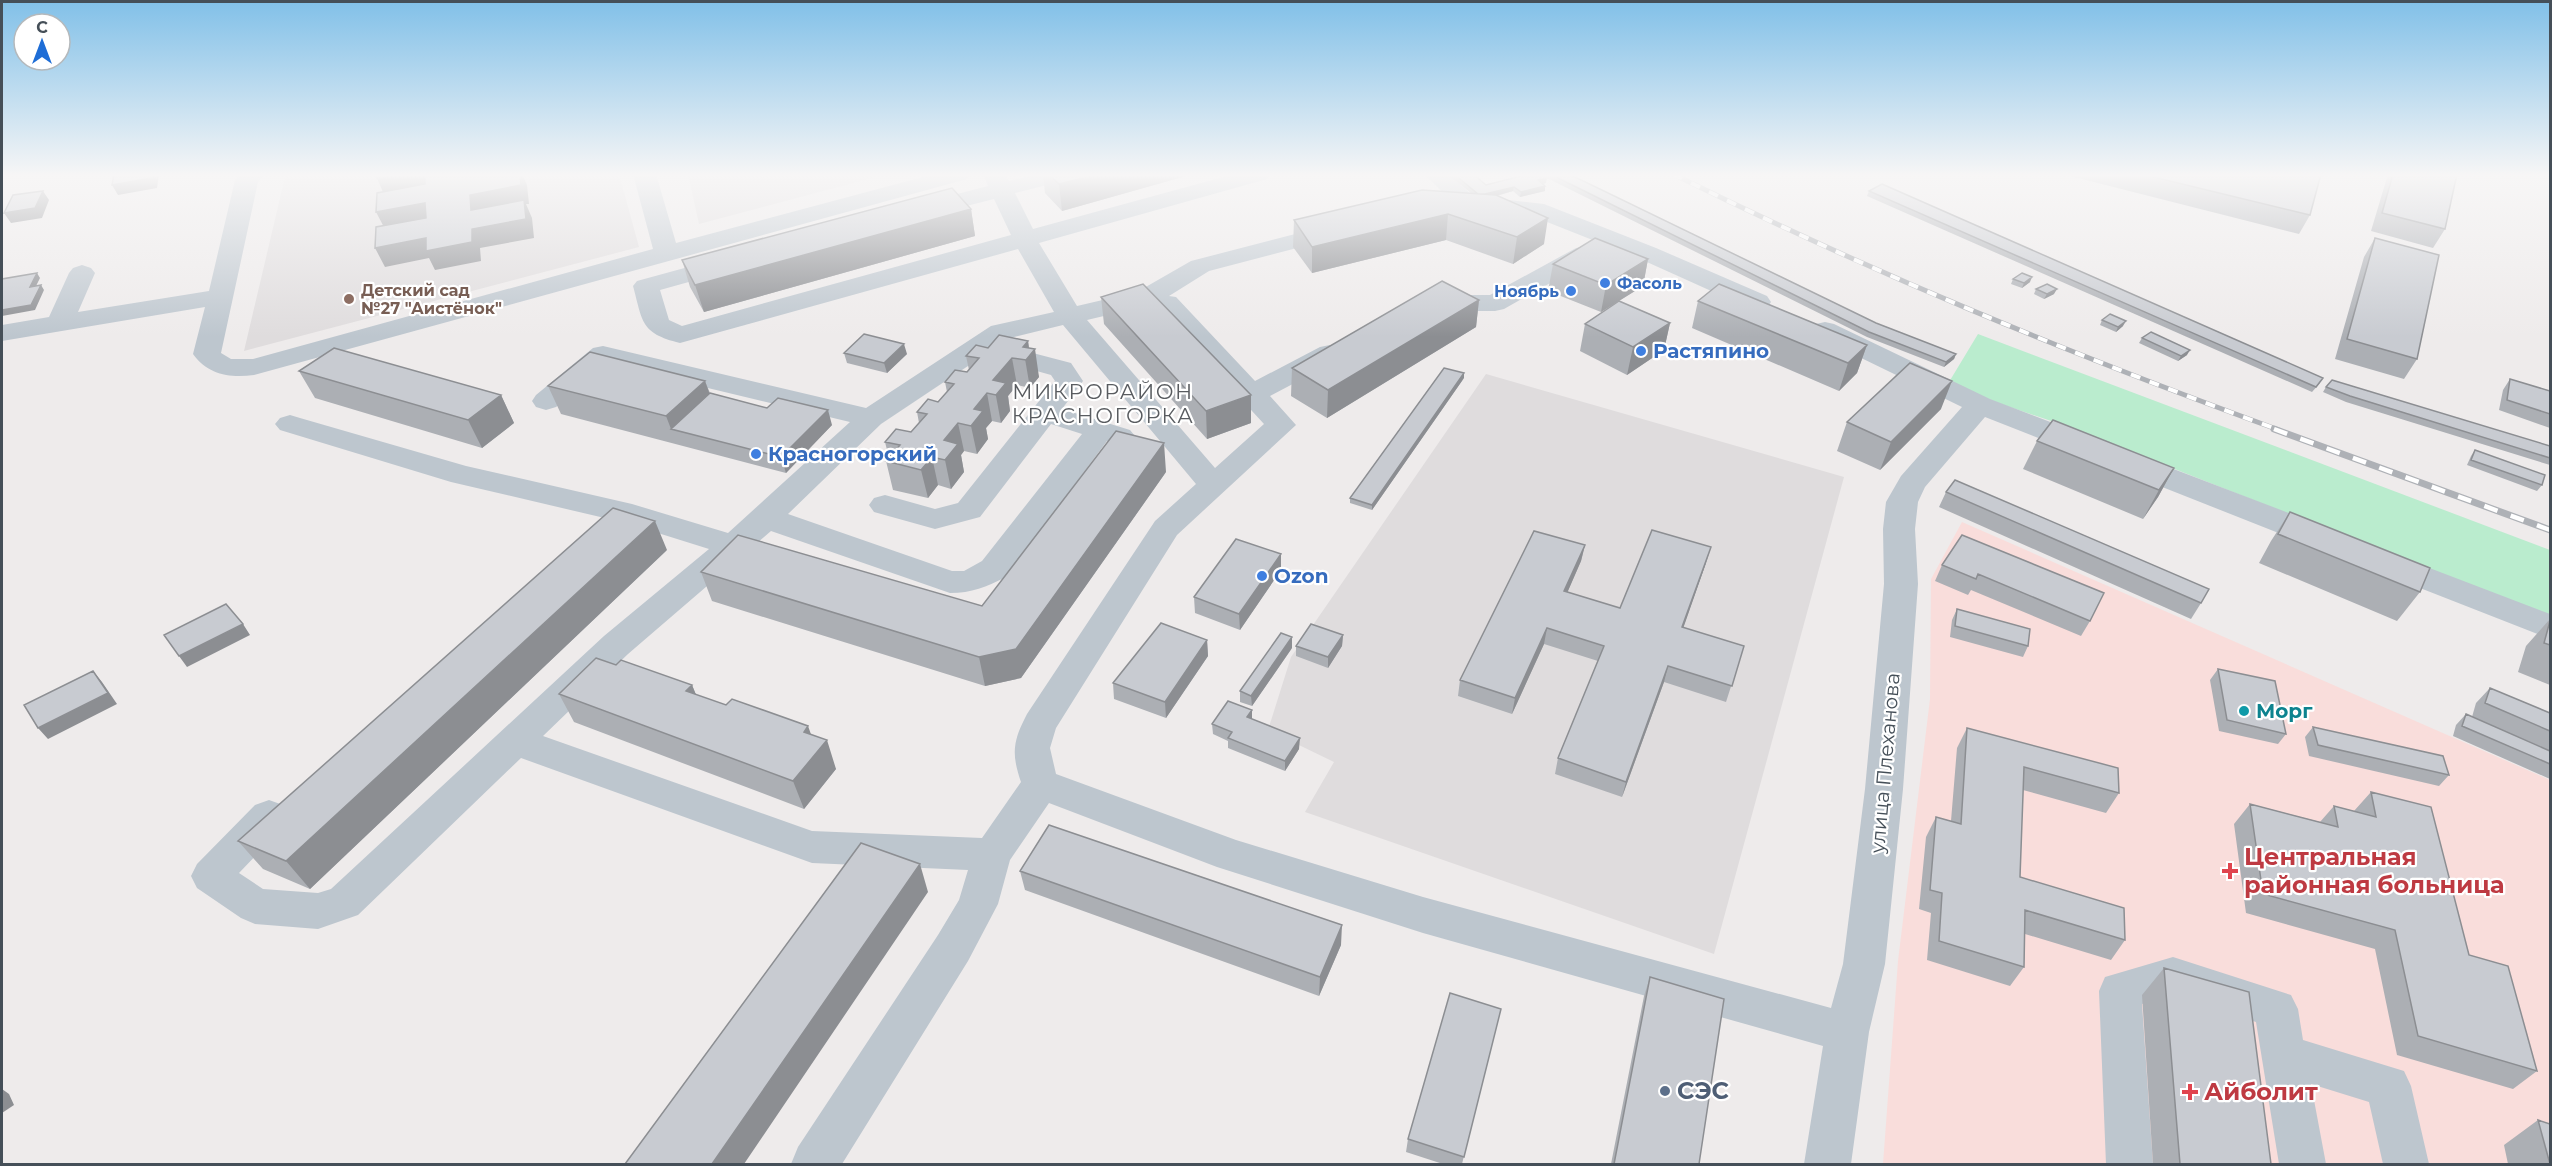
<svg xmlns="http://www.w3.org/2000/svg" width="2552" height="1166" font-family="Montserrat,sans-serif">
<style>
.education{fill:#dfdcdd}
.medical{fill:#f9dddb}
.green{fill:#baecce}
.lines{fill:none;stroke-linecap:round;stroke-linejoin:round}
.minor{fill:#bdc6ce;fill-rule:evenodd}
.rail-far1-casing{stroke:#aeb1b6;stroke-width:5}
.rail-casing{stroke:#aeb1b6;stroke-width:7}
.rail-far1{stroke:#fff;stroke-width:4;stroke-dasharray:10;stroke-linecap:butt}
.rail{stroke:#fff;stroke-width:4.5;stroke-dasharray:14;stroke-linecap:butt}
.wall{fill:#acafb4}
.shaded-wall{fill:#8c8e92}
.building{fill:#c8cbd1;stroke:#8c8e92;stroke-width:1.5}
.shop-dot{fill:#3f7fe0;stroke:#fff;stroke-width:2}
.education-dot{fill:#8d6e63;stroke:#fff;stroke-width:2}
.culture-dot{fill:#0f9aa8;stroke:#fff;stroke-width:2}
.health-dot{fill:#e0444e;stroke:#fff;stroke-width:2}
.service-dot{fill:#5c6f8a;stroke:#fff;stroke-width:2}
.labels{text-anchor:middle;stroke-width:4.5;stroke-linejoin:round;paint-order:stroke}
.far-shop-label{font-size:16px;font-weight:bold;fill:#366cbe;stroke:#fff;text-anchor:start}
.far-education-label{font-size:16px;font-weight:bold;fill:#785e54;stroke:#fff;text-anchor:start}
.shop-label{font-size:20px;font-weight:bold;fill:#366cbe;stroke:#fff;text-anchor:start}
.culture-label{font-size:20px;font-weight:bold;fill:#0d838f;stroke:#fff;text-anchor:start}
.street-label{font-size:20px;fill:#454f58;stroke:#fff}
.neighbourhood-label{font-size:21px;letter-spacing:1.5px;fill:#595c60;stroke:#fff}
.near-health-label{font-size:24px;font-weight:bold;fill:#be3a42;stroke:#fff;text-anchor:start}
.near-service-label{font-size:24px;font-weight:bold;fill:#4e5e75;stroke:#fff;text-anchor:start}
</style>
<rect width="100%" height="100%" fill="#eeebeb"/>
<path class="education" d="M299,174H619L639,247L244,351L285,177Z
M688,174H887L699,224Z
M1486,374L1844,477L1714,954L1305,812L1334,762L1268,730L1291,657Z"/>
<path class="medical" d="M1962,522L2550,780V1164H1883L1898,961L1930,699L1931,579Z"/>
<path class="green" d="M1978,334L2550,550V617L2063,425L1998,403L1949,382Z"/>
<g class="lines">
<path class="minor" d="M240,174H265L258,182L221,353L231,359H253L653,249L633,174H656L676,243L934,174H971L967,179L254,375C230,378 208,375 193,354L205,307L2,341V325L49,317L69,273L73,268L82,265L91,268L95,273L78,312L209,291L235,180Z
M983,174H1005L1009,181L1037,174H1074L1071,179L1015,193L1033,229L1234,174H1271L1267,179L1039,243L1077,306L1137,292L1191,261L1338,223L1347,225L1350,230L1347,235L1209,271L1169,296L1176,297L1255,381L1320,347L1330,345L1340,347L1344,353L1340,359L1270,396L1296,425L1177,535L1056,728L1050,748L1056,774L1236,840L1423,897L1831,1008L1843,964L1865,789L1884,584L1883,529L1886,502L1901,476L1962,407L1816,336L1812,330L1816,324L1825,322L1834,324L1990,399L2336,531L2341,539L2336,547L2325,550L2314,547L1985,417L1925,487L1918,502L1915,529L1918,584L1903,789L1885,964L1869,1032L1851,1164H1804L1823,1046L1423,933L1217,867L1049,803L1010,860L998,904L968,961L842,1164H791L798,1147L938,935L959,900L968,870L812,863L521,758L358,915L318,929L255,924L241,918L197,888L191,876L197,864L255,805L269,800L283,805L288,816L283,827L239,873L263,889L318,893L331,889L604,636L709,549L626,523L451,482L280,430L275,424L280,418L290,415L300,418L466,466L632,504L728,533L850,422L608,364L556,407L546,410L536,407L532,401L536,395L593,348L603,346L866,408L991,326L1054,312L1018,249L680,343C640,333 643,322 633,286L637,281L721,258L730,255L739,258L743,263L739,268L660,290L669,320L682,326L1011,235L994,199L919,218L911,216L907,211L911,206L988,186ZM1146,306L1158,309L1264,424L1215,468L1087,320ZM1063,325L1196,484L1155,521L1027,714C1013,741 1011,753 1021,782L982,838L812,831L543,736L628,654L771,531L950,593C972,593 986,587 1006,577L1107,441L1120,445L1130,442L1135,436L1130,430L1062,409L1083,381L1071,363L1029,352L1019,354L1015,360L1019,366L1051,375L1055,381L958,503L935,509L885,495L874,498L869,505L874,512L935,529L980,517L1051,424L1082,434L982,561L964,571H952L788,514L881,424L1010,338Z
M1424,174H1449L1473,196L1544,204L1656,248L1767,296L1771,302L1767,308L1758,310L1749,308L1638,258L1532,216L1458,207Z
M1593,245L1602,247L1605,252L1602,257L1591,260L1504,309L1495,311H1435L1426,309L1422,303L1426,297L1435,295H1490L1576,248Z
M2385,551L2550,614V639L2374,570L2369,562L2374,554Z
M2173,957L2291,995L2298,1009L2303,1040L2404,1071L2411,1086L2429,1164H2383L2369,1102L2311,1084L2326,1164H2279L2256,1022L2173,995L2142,1004L2153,1164H2106L2099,991L2105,977Z"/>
<g class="rail-far1-casing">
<path id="rail-far1" d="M1673,174C1872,273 2071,354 2279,430"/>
</g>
<g class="rail-casing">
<path id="rail" d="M2274,429L2550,530"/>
</g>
<use href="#rail-far1" class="rail-far1"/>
<use href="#rail" class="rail"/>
</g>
<path class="wall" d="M1043,174H1193L1062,211L1045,193Z
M1447,174H1473L1486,185L1546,183L1542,184L1545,186V191L1520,197L1513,191L1497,196L1544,244L1513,264L1446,240L1312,273L1293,247L1294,220L1471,193Z
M1548,174H1569L1876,323L1956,354L1954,359L1944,367L1867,337L1547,178Z
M2076,174H2321L2310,215L2299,234L2074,177Z
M2388,174H2457L2445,229L2433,248L2371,231Z
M1869,191L2320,383L2312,392L1867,196Z
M971,209L975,236L704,312L690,287L682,260Z
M2375,238L2417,359L2404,379L2335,359L2364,257Z
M1648,259L1643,286L1619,301L1670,323L1664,350L1627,375L1580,351L1585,324L1617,302L1601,312L1548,291L1553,264Z
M2013,279L2030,282L2022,288L2011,284Z
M2036,289L2054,294L2044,299L2034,294Z
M1101,297L1251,423L1207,439L1104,324Z
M1479,300L1476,327L1327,418L1291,396L1292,368Z
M1698,301L1867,345L1857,373L1839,391L1692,328Z
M2102,320L2123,326L2116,332L2100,325Z
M2142,338L2187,355L2178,361L2139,343Z
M1028,341L1029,348L1039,377L1030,388L1017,385L1008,396L1010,411L1001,423L992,421L986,428L988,439L977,454L964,451L961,455L964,472L951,489L938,485L928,498L893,490L886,461L889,458L885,442L911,432L919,423L917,412L938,402L947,392L945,382L967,372L969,370L966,356L988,348Z
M844,353L907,354L887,373L847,363Z
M299,371L501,395L514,423L482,448L315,398Z
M1464,378L1372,510L1350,503V498Z
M2510,379L2550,391V428L2499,410L2503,390Z
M705,381L710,393L832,425L786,473L561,414L548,386Z
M2326,387L2550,446V465L2346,402L2323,392Z
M1941,409L1880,470L1837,451L1847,422Z
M2037,441L2174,468L2158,497L2143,519L2023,469Z
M2475,450L2542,485L2537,491L2467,465L2471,456Z
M1166,472L1021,678L985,686L712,601L701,572L982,606Z
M1946,492L2201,603L2191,619L1939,507Z
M2290,512L2420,592L2397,621L2259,563L2271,541Z
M1962,535L2090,621L2081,636L1971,590L1968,595L1935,581L1942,565Z
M1585,545L1581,561L1567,593L1620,608L1706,563L1683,628L1744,646L1726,702L1664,682L1622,797L1555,774L1558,758L1598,661L1544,644L1512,714L1458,696L1460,680Z
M667,550L310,889L263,869L238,841Z
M1281,570L1240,630L1195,613L1194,597Z
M1957,609L2028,646L2023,657L1950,637L1952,620Z
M2550,619V685L2518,672L2526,646Z
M1343,635L1342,646L1328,668L1296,656V646Z
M1207,640L1208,656L1166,718L1114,699L1113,683Z
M1292,648L1252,706L1240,702V691Z
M616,665L692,685L696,695L811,735L836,769L804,809L574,722L559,694Z
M2218,669L2286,734L2278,744L2219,731L2210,680Z
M2490,688L2550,713V779L2453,736L2456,725L2466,714L2472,717L2476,703Z
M1252,710V719L1299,749L1285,771L1228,748V741L1213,734L1212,724Z
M2313,727L2449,775L2439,786L2309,756L2305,737Z
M1967,728L2119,793L2106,813L2023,790L2020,877L2125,940L2111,960L2025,934L2024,967L2010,986L1927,960L1931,913L1919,909L1926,837L1936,817L1951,821L1957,748Z
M2371,792L2469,955L2537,1071L2513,1089L2397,1055L2375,949L2246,913L2234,824L2250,804L2320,822L2334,806L2354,811Z
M1020,871L1341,945L1319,996L1025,890Z
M2164,968L2271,1164H2153L2142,995Z
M1650,977L1699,1164H1611L1644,996Z
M1501,1009L1462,1164H1443L1406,1152L1408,1139Z
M2538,1120L2550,1164H2508L2504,1145Z"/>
<path class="shaded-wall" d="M152,174H159L157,188L118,195L112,185Z
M403,174H427L433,188L385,197L377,178Z
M469,174H522L527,185L529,204H526L532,218L534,238L480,248L481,261L435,270L429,258L385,267L375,248L471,210Z
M1099,174H1193L1062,211L1059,184Z
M1547,178L1546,183L1537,185L1538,180Z
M1545,186V191L1520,197L1521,192Z
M1514,187L1513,191L1480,200V195Z
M43,191L49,200L42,218L11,223L4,213Z
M425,203L434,222L386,231L376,212Z
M971,209L975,236L704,312L695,285Z
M1448,214L1446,240L1312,273V247Z
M1548,218L1544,244L1513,264L1517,237Z
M1648,259L1643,286L1601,312L1606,285Z
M37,273L40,278L33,292L30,287Z
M2032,277L2030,282L2022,288L2024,283Z
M41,285L44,290L35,310L2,316V310Z
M2057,289L2054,294L2044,299L2047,294Z
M1479,300L1476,327L1327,418L1328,390Z
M2126,321L2123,326L2116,332L2118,327Z
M1670,323L1664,350L1627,375L1633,347Z
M1028,341L1030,356L1035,349L1039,377L1030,388L1023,347Z
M904,344L907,354L887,373L884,363Z
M1867,345L1857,373L1839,391L1848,363Z
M2190,350L2187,355L2178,361L2181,356Z
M1956,354L1954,359L1944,367L1946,362Z
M1012,358L1017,385L1008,396L1010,411L1001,423L993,380Z
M1464,373V378L1372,510V505Z
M705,381L715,409L671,429L666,416Z
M1952,381L1941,409L1880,470L1891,442Z
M987,393L992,421L986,428L988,439L977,454L971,426L974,409Z
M501,395L514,423L482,448L468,420Z
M1251,395V423L1207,439L1206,411Z
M828,410L832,425L786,473L781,457Z
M958,423L964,451L961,455L964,472L951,489L945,460L944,440Z
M1164,443L1166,472L1021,678L985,686L979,657Z
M932,457L938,485L928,498L921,470Z
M2174,468L2158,497L2143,519L2159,490Z
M655,521L667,550L310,889L286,861Z
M1585,545L1581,561L1561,607L1564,591Z
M1711,547L1706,563L1678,643L1682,627Z
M1281,554V570L1240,630L1239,614Z
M243,624L250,635L187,667L179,656Z
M1547,628L1544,644L1512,714L1515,698Z
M1343,635L1342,646L1328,668V657Z
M1292,637V648L1252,706L1251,696Z
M1207,640L1208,656L1166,718L1165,702Z
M1668,666L1664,682L1622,797L1626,782Z
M93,671L102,682L117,704L48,739L38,728Z
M692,685L704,714L686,691Z
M1252,710V721L1247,717Z
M808,726L817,751L827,740L836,769L804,809L793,781L804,732Z
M1300,738L1299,749L1285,771V761Z
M920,864L928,892L744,1164H712Z
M1342,925L1341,945L1319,996L1320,977Z
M2,1089L9,1094L14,1105L2,1113Z"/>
<path class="building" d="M114,174H152L151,178L112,185Z
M377,174H403L377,178Z
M425,174H469V176L483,174H520L521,185L470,195L471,210L524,200L526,219L472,229V242L426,251V238L375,248L376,227L426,218L425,203L376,212L377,193L425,184Z
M1048,174H1099L1059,184Z
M1454,174H1473L1486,185L1529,174H1541L1547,178L1538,180L1545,186L1521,192L1514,187L1485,194H1478Z
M1550,174H1569L1876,323L1956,354L1946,362L1869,332Z
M2141,174H2321L2310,215Z
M2393,174H2457L2445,229L2382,213Z
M1882,184L2323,378L2316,387L1869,191Z
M952,188L971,209L695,285L682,260Z
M1422,190L1496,195L1548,218L1517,237L1448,214L1312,247L1294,220Z
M43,191L35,208L4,213L13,195Z
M1595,238L1648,259L1606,285L1553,264Z
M2375,238L2439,255L2417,359L2347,339Z
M37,273L30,287L41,285L31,305L2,310V279Z
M2022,273L2032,277L2024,283L2013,279Z
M1442,281L1479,300L1328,390L1292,368Z
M1143,284L1251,395L1206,411L1101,297Z
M1719,284L1867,345L1848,363L1698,301Z
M2047,284L2057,289L2047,294L2036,289Z
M1619,301L1670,323L1633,347L1585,324Z
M2110,314L2126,321L2118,327L2102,320Z
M2151,332L2190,350L2181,356L2142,338Z
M864,334L904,344L884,363L844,353Z
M999,335L1028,341L1023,347L1035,349L1026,360L1012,358L993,380L1006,383L996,395L987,393L974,409L983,411L971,426L958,423L944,440L958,444L945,460L932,457L921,470L886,461L900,445L885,442L896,429L911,432L927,414L917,412L928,399L938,402L954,384L945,382L955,370L967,372L979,358L966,356L976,345L988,348Z
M334,348L501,395L468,420L299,371Z
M590,352L705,381L666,416L548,386Z
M1910,363L1952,381L1891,442L1847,422Z
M1444,368L1464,373L1372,505L1350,498Z
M2510,379L2550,391V414L2507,400Z
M2332,380L2550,446V458L2350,396L2326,387Z
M710,393L767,408L778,398L828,410L781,457L671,429Z
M2053,420L2174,468L2159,490L2037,441Z
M1116,431L1164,443L1016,649L979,657L701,572L738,535L982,606Z
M2475,450L2545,475L2542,485L2471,460Z
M1955,480L2209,589L2201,603L1946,492Z
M613,508L655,521L286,861L238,841Z
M2290,512L2430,568L2420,592L2278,534Z
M1652,530L1711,547L1682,627L1744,646L1732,686L1668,666L1626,782L1558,758L1604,646L1547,628L1515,698L1460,680L1534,531L1585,545L1564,591L1620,608Z
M1962,535L2104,593L2090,621L1978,574L1976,579L1942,565Z
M1236,539L1281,554L1239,614L1194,597Z
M226,604L243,624L179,656L164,635Z
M1957,609L2030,629L2028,646L1955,626Z
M2550,621V645L2544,643Z
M1161,623L1207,640L1165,702L1113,683Z
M1311,624L1343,635L1328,657L1296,646Z
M1281,633L1292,637L1251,696L1240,691Z
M596,658L616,665L621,660L692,685L686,691L726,705L732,699L808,726L804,732L827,740L793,781L559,694Z
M2218,669L2275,681L2286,734L2227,720Z
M93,671L108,693L38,728L24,705Z
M2490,688L2550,713V731L2485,703Z
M1228,701L1252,710L1247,717L1300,738L1285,761L1228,738L1232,732L1212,724Z
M2466,714L2550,751V764L2462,726Z
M2313,727L2443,756L2449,775L2318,745Z
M1967,728L2118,768L2119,793L2024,767L2020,877L2124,908L2125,940L2025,910L2024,967L1939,941L1942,893L1930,890L1936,817L1961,824Z
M2371,792L2431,807L2469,955L2508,966L2537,1071L2418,1036L2395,930L2263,894L2250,804L2338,827L2334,806L2376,817Z
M1049,825L1342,925L1320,977L1020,871Z
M861,843L920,864L712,1164H625Z
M2164,968L2249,992L2271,1164H2180Z
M1650,977L1724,999L1699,1164H1614Z
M1450,993L1501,1009L1464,1157L1408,1139Z
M2538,1120L2550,1124V1164Z"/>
<linearGradient id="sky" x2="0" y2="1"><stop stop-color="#81c0e8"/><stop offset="0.52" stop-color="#f7f6f6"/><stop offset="1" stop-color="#f7f6f6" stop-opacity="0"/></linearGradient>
<rect width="2552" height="337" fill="url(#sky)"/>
<g class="shop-dot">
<circle cx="1605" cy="283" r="6"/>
<circle cx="1571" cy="291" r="6"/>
<circle cx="1641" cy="351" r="6"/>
<circle cx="756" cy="454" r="6"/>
<circle cx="1262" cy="576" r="6"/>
</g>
<circle class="education-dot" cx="349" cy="299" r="6"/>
<circle class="culture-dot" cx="2244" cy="711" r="6"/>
<g class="health-dot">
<path d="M2227 862h6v6h6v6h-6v6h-6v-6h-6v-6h6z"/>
<path d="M2187 1083h6v6h6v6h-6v6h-6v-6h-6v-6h6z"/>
</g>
<circle class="service-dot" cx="1665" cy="1091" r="6"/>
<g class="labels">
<g class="far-shop-label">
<text x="1617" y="289">Фасоль</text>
<text x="1559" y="297" text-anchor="end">Ноябрь</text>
</g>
<g class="far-education-label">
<text x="361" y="296">Детский сад<tspan x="361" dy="18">№27 "Аистёнок"</tspan></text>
</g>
<g class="shop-label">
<text x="1653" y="358">Растяпино</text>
<text x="768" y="461">Красногорский</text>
<text x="1274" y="583">Ozon</text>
</g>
<g class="culture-label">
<text x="2256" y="718">Морг</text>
</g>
<g class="street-label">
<text transform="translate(1885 763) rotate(-85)" y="7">улица Плеханова</text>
</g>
<g class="neighbourhood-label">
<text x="1103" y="399">МИКРОРАЙОН<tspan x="1103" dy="24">КРАСНОГОРКА</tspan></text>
</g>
<g class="near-health-label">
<text x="2244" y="865">Центральная<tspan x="2244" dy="28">районная больница</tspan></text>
<text x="2204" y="1100">Айболит</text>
</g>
<g class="near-service-label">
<text x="1677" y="1099">СЭС</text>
</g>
</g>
<rect width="2552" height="1166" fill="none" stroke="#454f58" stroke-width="6"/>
<g transform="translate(42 42)"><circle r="28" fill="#ffffff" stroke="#b5b9bc" stroke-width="1.5"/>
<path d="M0-4.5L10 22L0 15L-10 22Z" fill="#1e6dd6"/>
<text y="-9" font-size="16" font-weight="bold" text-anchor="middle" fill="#454f58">С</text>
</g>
</svg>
